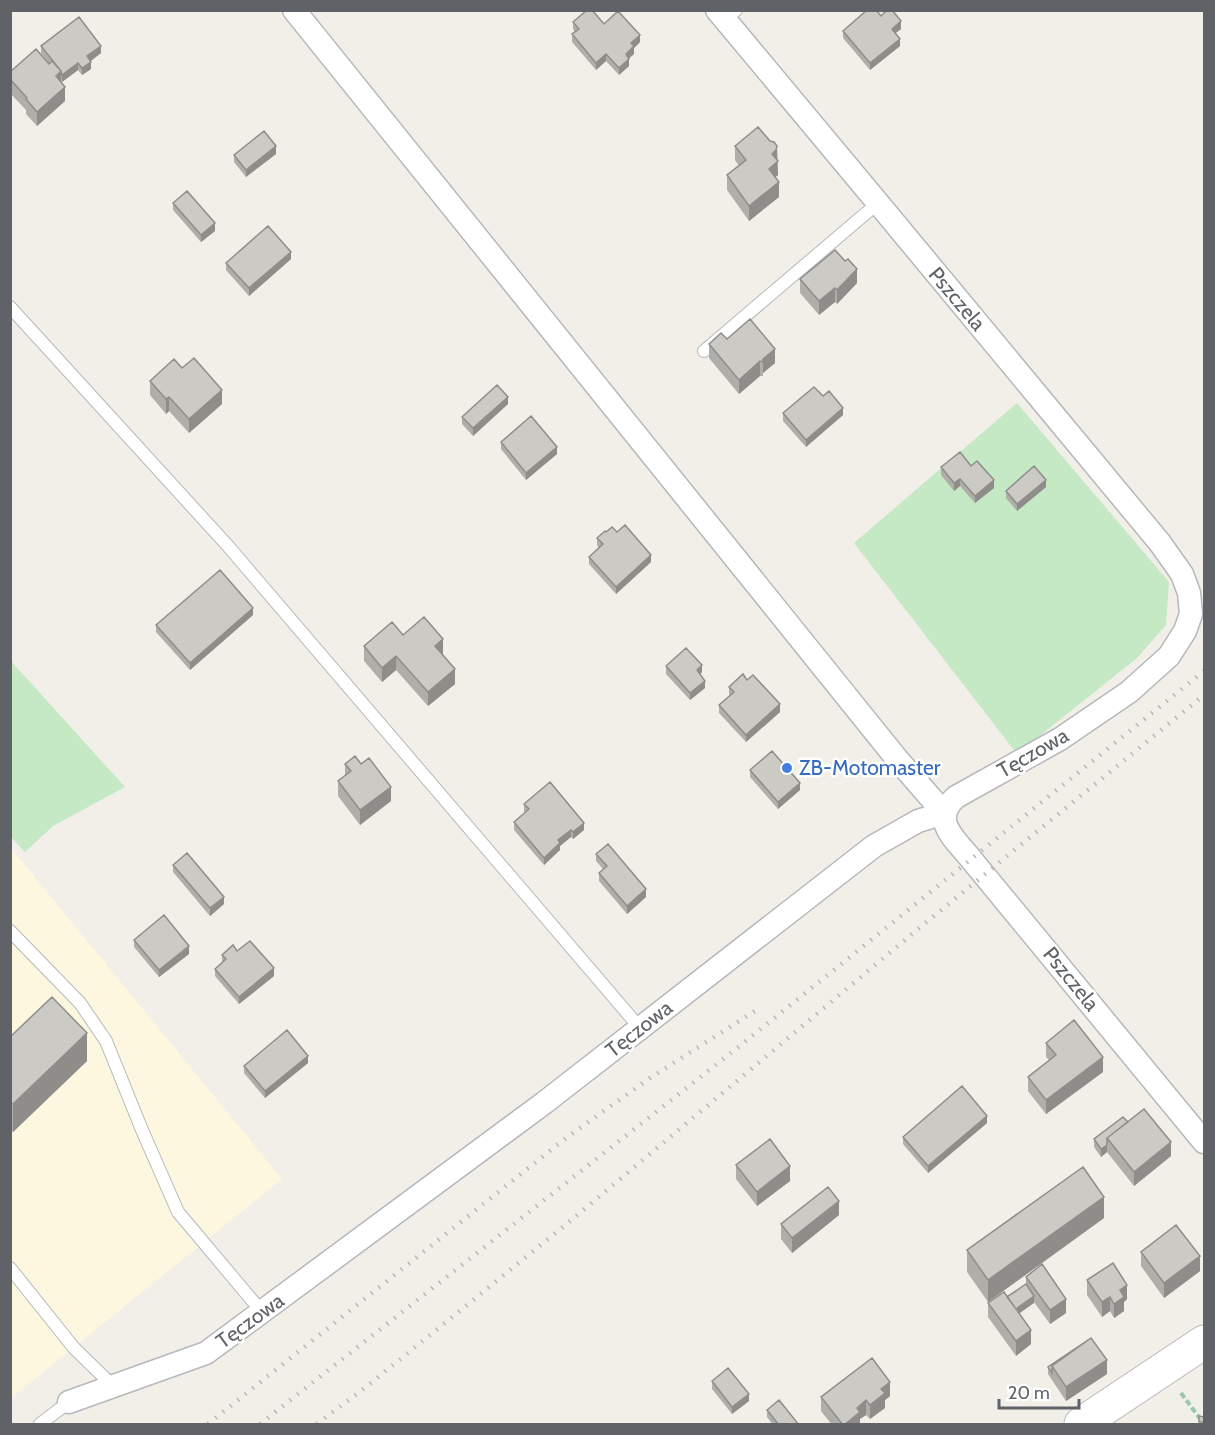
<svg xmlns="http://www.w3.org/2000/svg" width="1215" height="1435" font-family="Cabin,sans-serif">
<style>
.commercial{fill:#fef7e0}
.green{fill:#c5e8c5}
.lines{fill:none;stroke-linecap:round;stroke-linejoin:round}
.lane-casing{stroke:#b5b8bc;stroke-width:14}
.street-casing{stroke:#b5b8bc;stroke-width:25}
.secondary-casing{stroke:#b6babf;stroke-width:35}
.path{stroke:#9cc7a9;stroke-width:4;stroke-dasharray:6 3;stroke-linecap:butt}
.lane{stroke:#fff;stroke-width:12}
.street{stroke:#fff;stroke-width:22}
.secondary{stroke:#fff;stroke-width:33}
.rail{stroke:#b6b7b8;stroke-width:4.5;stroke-dasharray:1.5 8;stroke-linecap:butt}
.wall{fill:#afaea9}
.shaded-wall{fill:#8f8d8a}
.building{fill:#cccac5;stroke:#8f8d8a;stroke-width:1.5}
.shop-dot{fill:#3f7fe0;stroke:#fff;stroke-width:2}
.labels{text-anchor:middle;stroke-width:5;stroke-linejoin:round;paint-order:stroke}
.street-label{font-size:21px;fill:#5f6368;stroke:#fff}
.shop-label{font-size:21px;fill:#366cbe;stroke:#fff;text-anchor:start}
</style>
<rect width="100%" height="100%" fill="#f1efe8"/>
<path class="commercial" d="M10,847L282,1179L11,1398H10Z"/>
<path class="green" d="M1017,403L1169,582L1166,625L1137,658L1017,754L854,543Z
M10,660L125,787L53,826L25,852L11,837Z"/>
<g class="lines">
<g class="lane-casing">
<path id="lane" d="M725,20L736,10
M10,307L228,546L640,1028
M704,351L878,203
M10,931L80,1003L106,1041L142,1130L178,1212L262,1312
M10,1268L74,1348L114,1387
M40,1424L69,1402"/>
</g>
<g class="street-casing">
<path id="street" d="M294,10L897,759L944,813
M717,10L878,203L1160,543L1182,574L1189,593L1191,614L1185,631L1169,656L1129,692L1060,739L956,797C930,820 955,839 971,859L1204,1142
M69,1402L206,1353L544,1103L874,846L918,821L944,813"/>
</g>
<g class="secondary-casing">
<path id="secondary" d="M1081,1424L1204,1342"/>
</g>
<path class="path" d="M1181,1393L1204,1424"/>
<use href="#lane" class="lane"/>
<use href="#street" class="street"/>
<use href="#secondary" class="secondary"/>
<path class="rail" d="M208,1424L566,1138L650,1078L755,1011
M260,1424L741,1045L1204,671
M317,1424L366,1387L563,1227L918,929L1204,695"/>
</g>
<path class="wall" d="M881,16L901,29L895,33L900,46L870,70L843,38V31Z
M573,22L604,24L640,42L634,48V54L629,58V66L619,75L606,61L596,70L572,42V34L575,32L573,29Z
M41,46L101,53L90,61L91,69L82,75L78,70L62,82L61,80L65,101L37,126L26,114V110L10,93V72L49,64L41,53Z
M735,146L777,160L778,175L775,177L779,197L749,221L727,190V175L739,166L735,160Z
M276,154L246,177L234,162V155Z
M173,203L215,231L201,242L173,210Z
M291,259L249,296L226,270V263Z
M800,279L857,283L837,304L835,302L819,315L800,293Z
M727,339L775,363L763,373V376H760L739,394L709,358V344Z
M182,368L222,404L189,433L169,411L166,414L150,395V381Z
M823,396L843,415L806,447L783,421V413Z
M508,404L473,436L462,424V417Z
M501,442L557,454L526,480L501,449Z
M971,466L994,488L975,503L960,486L954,491L941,475V467Z
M1046,487L1017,511L1006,498V491Z
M606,532L651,562L616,594L589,564V557L599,548L597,545V538Z
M253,615L190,670L156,632V625Z
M403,635L443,654H442L455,684L428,706L396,670L382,682L364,661V646Z
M666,666L702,672L700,674L705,688L690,700L666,674Z
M747,680L780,712L746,742L719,713V705L730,695L729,694V687Z
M345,764L391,801L360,825L338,796V781L345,776Z
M750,770L800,790L778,809L750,777Z
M524,804L584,830L573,839L571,837L560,846V850L544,865L514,830V822L525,813L524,811Z
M596,854L646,897L627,914L599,881V873L603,869L596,861Z
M173,865L224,904L210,916L173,872Z
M134,940L189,954L159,977L134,947Z
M237,951L274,976L239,1004L215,976V969L222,962V955Z
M10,1037L87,1061L13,1132L10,1129Z
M1046,1043L1103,1072L1046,1114L1028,1091V1077L1049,1060L1046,1057Z
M308,1063L265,1098L244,1073V1066Z
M1128,1122L1171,1156L1134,1186L1107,1152L1101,1157L1094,1147V1139Z
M987,1123L928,1173L903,1144V1137Z
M736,1165L790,1181L757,1206L736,1179Z
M839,1215L792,1253L781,1239V1224Z
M1104,1218L988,1302L967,1272V1250Z
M1141,1252L1200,1271L1164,1298L1141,1266Z
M1026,1277L1066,1313L1050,1324L1034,1302L1019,1313L1031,1344L1016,1356L988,1317V1303L1007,1297L1026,1284Z
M1087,1280L1127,1299L1124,1302V1311L1114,1318L1110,1311L1102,1317L1087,1295Z
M1088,1340L1107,1374L1066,1401L1048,1374V1367Z
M712,1381L749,1401L732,1414L712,1389Z
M890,1396L885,1400V1408L870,1419L866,1415L860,1419V1425H832L821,1411V1397Z
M767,1410L799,1425H773L767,1417Z"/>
<path class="shaded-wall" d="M901,21V29L892,36V29Z
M640,35V42L634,48V54L626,61V54L631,43Z
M900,39V46L870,70V63Z
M101,46V53L87,64V56Z
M606,54V61L596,70V63Z
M629,59V66L619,75V68Z
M91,62V69L82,75V68Z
M78,63V70L62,82V75Z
M61,71V85L56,76Z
M65,87V101L37,126V112Z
M276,146V154L246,177V170Z
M777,146L778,175L769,183V169L772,154Z
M779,182V197L749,221V206Z
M215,223V231L201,242V235Z
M291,252V259L249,296V288Z
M857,269V283L837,304V290Z
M835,288V302L819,315V301Z
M775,349V363L763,373V376V359Z
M760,361V376L739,394V380Z
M222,390V404L189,433V419Z
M169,397V411L166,414V399Z
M508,397V404L473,436V428Z
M843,408V415L806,447V440Z
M557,447V454L526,480V473Z
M960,479V486L954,491V483Z
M994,480V488L975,503V496Z
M1046,480V487L1017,511V504Z
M651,555V562L616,594V587Z
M253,608V615L190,670V663Z
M443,639V654L435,660V646Z
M396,656V670L382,682V668Z
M702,665V672L697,677V670Z
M455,669V684L428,706V692Z
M705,681V688L690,700V693Z
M780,704V712L746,742V735Z
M800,783V790L778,809V802Z
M391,787V801L360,825V810Z
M584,823V830L573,839V832Z
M571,830V837L560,846V850L544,865V858L558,840Z
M646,889V897L627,914V906Z
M224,897V904L210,916V908Z
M189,946V954L159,977V970Z
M274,968V976L239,1004V997Z
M87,1033V1061L13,1132V1104Z
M308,1056V1063L265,1098V1091Z
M1103,1057V1072L1046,1114V1100Z
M987,1116V1123L928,1173V1166Z
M1171,1142V1156L1134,1186V1172Z
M1107,1145V1152L1101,1157V1149Z
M790,1166V1181L757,1206V1192Z
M1104,1197V1218L988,1302V1280Z
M839,1201V1215L792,1253V1238Z
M1200,1256V1271L1164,1298V1283Z
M1127,1285V1299L1124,1302V1311L1114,1318V1304L1120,1290Z
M1034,1296V1303L1013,1318V1311Z
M1110,1297V1311L1102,1317V1302Z
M1066,1299V1313L1050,1324V1310Z
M1031,1330V1344L1016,1356V1341Z
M1107,1360V1374L1066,1401V1387Z
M890,1382V1396L885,1400V1408L870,1419V1405L881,1389Z
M749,1394V1401L732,1414V1407Z
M866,1400V1415L860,1419V1425H844L857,1408Z"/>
<path class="building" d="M587,10H592L604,24L618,11L640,35L631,43L634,46L626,54L629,59L619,68L606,54L596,63L572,34L579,29L573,22Z
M867,10H876L881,16L887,10H892L901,21L892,29L900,39L870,63L843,31Z
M79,17L101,46L87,56L91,62L82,68L78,63L62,75L61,71L41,46Z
M36,49L49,64L52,61L61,71L56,76L65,87L37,112L26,99L27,98L10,79V72Z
M758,127L770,141L774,142L777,146L776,150L772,154L778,161L769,169L779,182L749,206L727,175L746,160L735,146Z
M264,131L276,146L246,170L234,155Z
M187,191L215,223L201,235L173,203Z
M268,226L291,252L249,288L226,263Z
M835,250L845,261L848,259L857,269L837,290L835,288L819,301L800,279Z
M750,319L775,349L763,359V362L760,361L739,380L709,344L721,333L727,339Z
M194,358L222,390L189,419L169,397L166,399L150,381L174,359L182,368Z
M497,385L508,397L473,428L462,417Z
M814,387L823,396L829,391L843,408L806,440L783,413Z
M531,416L557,447L526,473L501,442Z
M960,452L971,466L977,461L994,480L975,496L960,479L954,483L941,467Z
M1034,466L1046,480L1017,504L1006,491Z
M625,525L651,555L616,587L589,557L603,544L597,538L605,531L606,532L612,527L617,532Z
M220,570L253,608L190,663L156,625Z
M424,617L443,639L435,646L455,669L428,692L396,656L382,668L364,646L392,622L403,635Z
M686,648L702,665L697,670L705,681L690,693L666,666Z
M743,674L747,680L753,675L780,704L746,735L719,705L734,692L729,687Z
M772,751L800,783L778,802L750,770Z
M355,756L361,764L369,758L391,787L360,810L338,781L351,771L345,764Z
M550,782L584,823L573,832L571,830L558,840L560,843L544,858L514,822L529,809L524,804Z
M608,844L646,889L627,906L599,873L607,866L596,854Z
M187,853L224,897L210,908L173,865Z
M164,915L189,946L159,970L134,940Z
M250,941L274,968L239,997L215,969L226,959L222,955L233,945L237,951Z
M52,997L87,1033L13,1104L10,1102V1037Z
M1074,1020L1103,1057L1046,1100L1028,1077L1056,1055L1046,1043Z
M287,1030L308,1056L265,1091L244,1066Z
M962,1086L987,1116L928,1166L903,1137Z
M1144,1109L1171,1142L1134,1172L1107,1138Z
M1123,1117L1128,1122L1107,1138V1145L1101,1149L1094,1139Z
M770,1139L790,1166L757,1192L736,1165Z
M1083,1167L1104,1197L988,1280L967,1250Z
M828,1187L839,1201L792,1238L781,1224Z
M1176,1225L1200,1256L1164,1283L1141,1252Z
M1113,1263L1127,1285L1120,1290L1124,1297L1114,1304L1110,1297L1102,1302L1087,1280Z
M1042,1264L1066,1299L1050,1310L1026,1277Z
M1026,1284L1034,1296L1016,1309L1007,1297Z
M1004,1292L1031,1330L1016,1341L988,1303Z
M1091,1338L1107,1360L1066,1387L1052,1366Z
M1088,1340L1052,1366V1373L1048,1367Z
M872,1358L890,1382L881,1389L885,1393L870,1405L866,1400L857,1408L860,1412L844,1425H843L821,1397Z
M728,1368L749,1394L732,1407L712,1381Z
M779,1400L799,1425H779L767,1410Z
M1199,1416L1204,1417V1424V1422H1199Z"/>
<circle class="shop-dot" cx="787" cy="768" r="6"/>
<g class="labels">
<g class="street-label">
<text transform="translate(957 299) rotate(50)" y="7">Pszczela</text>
<text transform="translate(1033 753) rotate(-30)" y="7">Tęczowa</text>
<text transform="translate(1071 979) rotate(51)" y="7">Pszczela</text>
<text transform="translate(639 1029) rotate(-38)" y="7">Tęczowa</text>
<text transform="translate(250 1321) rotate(-36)" y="7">Tęczowa</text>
</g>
<g class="shop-label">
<text x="799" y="775">ZB-Motomaster</text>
</g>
</g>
<rect width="1215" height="1435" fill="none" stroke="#5f6368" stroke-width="24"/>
<path d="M999 1399v9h80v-9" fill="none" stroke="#5f6368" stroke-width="3"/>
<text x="1008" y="1399" font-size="18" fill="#5f6368" stroke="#ffffff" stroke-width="4.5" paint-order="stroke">20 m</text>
</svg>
